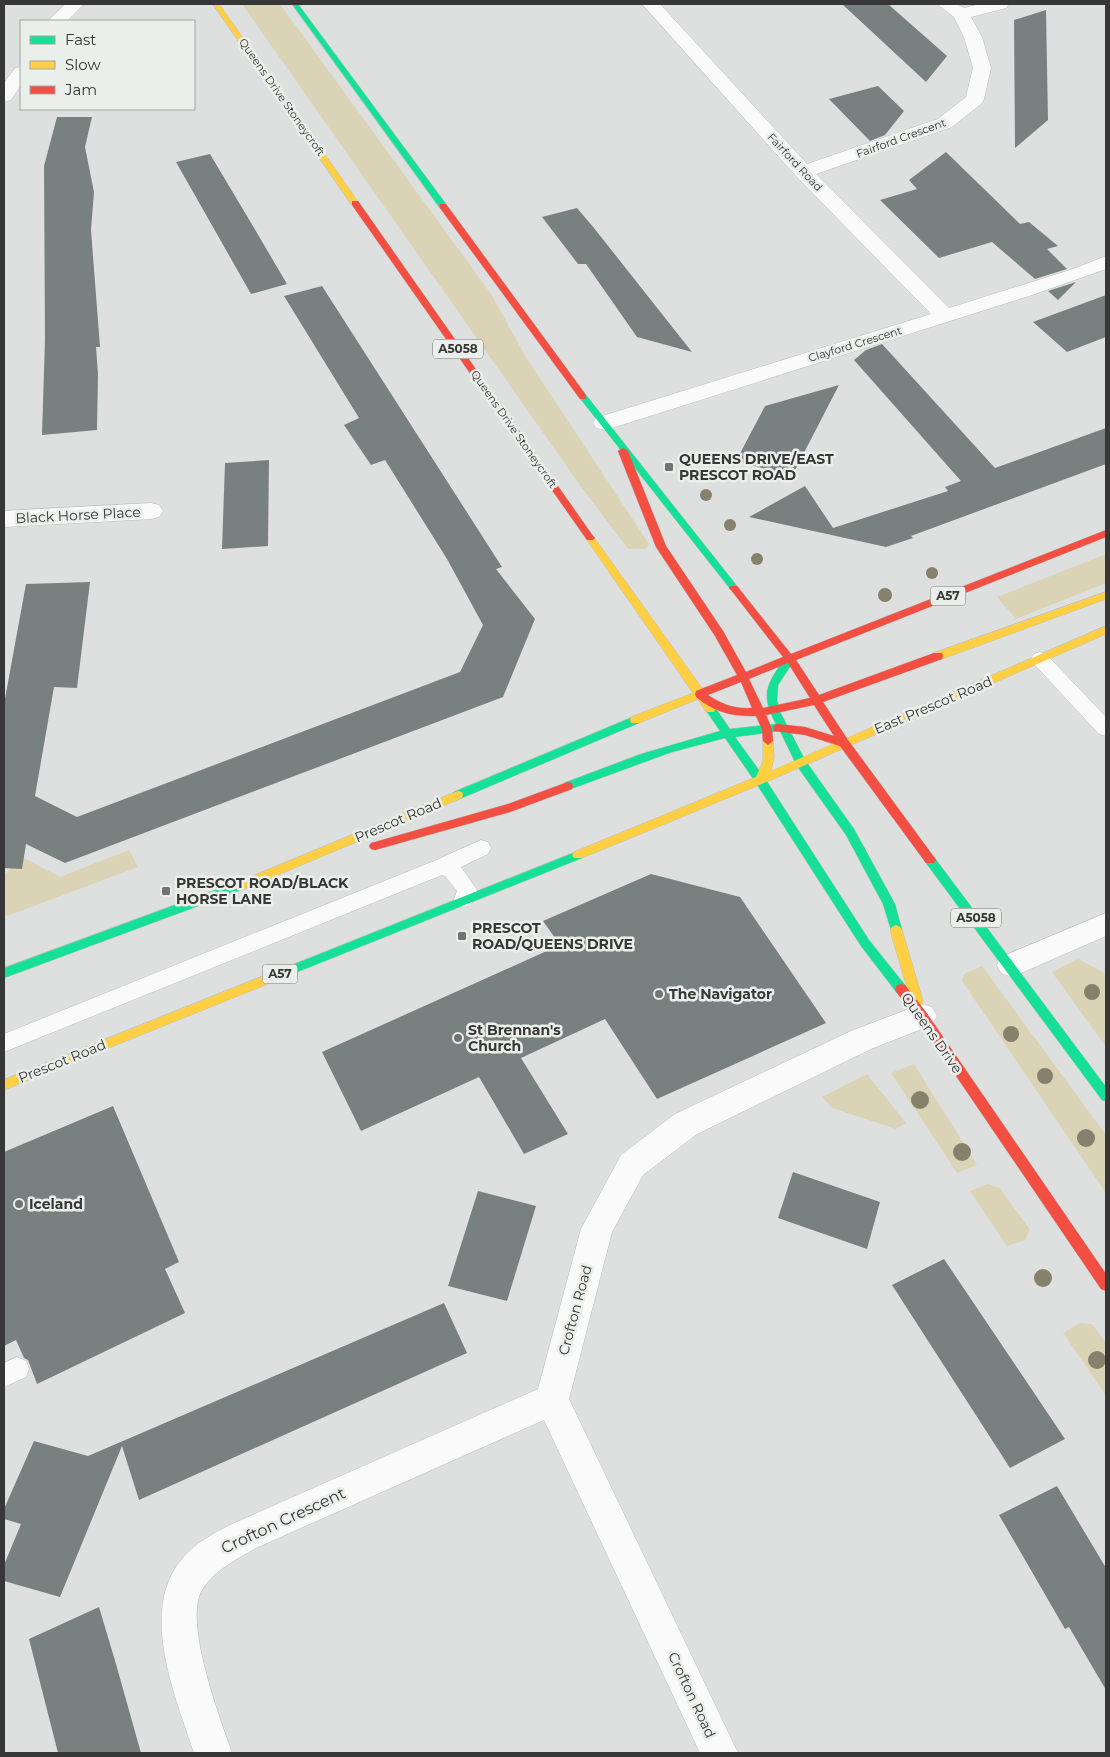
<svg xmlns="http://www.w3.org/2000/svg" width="1110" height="1757" font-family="Montserrat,sans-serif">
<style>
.green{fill:#dad3b5}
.building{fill:#798180}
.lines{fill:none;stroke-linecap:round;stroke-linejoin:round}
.lane-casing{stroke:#bcbebe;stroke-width:1}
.street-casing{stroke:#bcbebe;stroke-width:1}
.fast-casing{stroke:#bcbebe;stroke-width:1}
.slow-casing{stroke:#bcbebe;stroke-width:1}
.jam-casing{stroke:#bcbebe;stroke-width:1}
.lane{fill:#fafafa;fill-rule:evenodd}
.street{fill:#fafafa;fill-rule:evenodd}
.fast{fill:#16e098;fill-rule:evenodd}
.slow{fill:#ffcf43;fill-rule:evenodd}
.jam{fill:#f24e42;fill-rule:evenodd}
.tree{fill:#85816c}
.poi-dot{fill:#717271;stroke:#eaefeb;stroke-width:2}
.labels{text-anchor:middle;stroke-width:5;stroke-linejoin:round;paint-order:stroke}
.far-street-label{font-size:11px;fill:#363736;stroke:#eaefeb}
.shield{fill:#eaefeb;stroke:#6c6e6c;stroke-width:1}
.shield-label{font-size:12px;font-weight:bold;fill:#363736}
.poi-label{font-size:14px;font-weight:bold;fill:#363736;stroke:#eaefeb;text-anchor:start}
.street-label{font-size:14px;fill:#363736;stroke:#eaefeb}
.near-street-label{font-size:16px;fill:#363736;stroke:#eaefeb}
</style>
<rect width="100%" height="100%" fill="#dee0df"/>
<path class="green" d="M242,4H280L491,294L527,359L649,544L645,549H628L582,488Z
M1106,554V583L1016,619L997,597Z
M129,850L138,867L7,916L4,913V875L22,857L60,877Z
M1078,959L1103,972L1106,976V1047L1052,972Z
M982,966L1106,1135V1193L962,981L964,974Z
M914,1064L977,1165L957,1173L891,1073Z
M867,1074L906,1123L896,1129L832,1108L822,1097Z
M988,1184L1000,1188L1030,1230L1025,1240L1007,1246L970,1191Z
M1080,1323L1092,1324L1106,1343V1394H1105L1063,1333Z"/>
<path class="building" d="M842,4H888L947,56L926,82Z
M1046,10L1048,120L1015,148L1014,20Z
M878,86L904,111L885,135L870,141L829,99Z
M57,117H92L85,147L94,192L91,230L100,347H96L98,374L97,430L42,435L45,339L44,166Z
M946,152L1020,224L1029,222L1058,246L1047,249L1067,269L1035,279L992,242L939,258L880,200L917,189L909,180Z
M210,154L257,233L287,284L251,294L176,162Z
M577,208L594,228L692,352L637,337L586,264H578L542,217Z
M1076,282L1058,300L1048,291Z
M322,286L502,567L496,569L535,619L503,697L65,863L26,844L22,869L4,868V704L26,584L90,582L77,688L54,687L35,796L77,817L460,672L483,625L447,559L385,460L371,465L344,425L359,418L284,296Z
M1106,295V337L1067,352L1033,322Z
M882,344L995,468L1106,428V464L911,536L913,538L886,547L749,517L805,486L833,528L948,491L945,487L961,481L854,360L866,350Z
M839,385L792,476L736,461L765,406Z
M269,460L268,546L222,549L225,463Z
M651,874L740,897L826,1023L657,1099L605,1019L521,1058L568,1134L524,1154L479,1077L361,1131L322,1052L560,945L543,921Z
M113,1106L179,1262L165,1269L185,1313L37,1384L28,1360L24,1358L16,1340L4,1346V1152Z
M793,1172L880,1202L867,1249L778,1218Z
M478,1191L536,1206L507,1301L448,1286Z
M944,1259L1065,1439L1010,1468L892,1285Z
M444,1303L467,1353L139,1500L122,1446L60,1597L4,1581V1565L21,1524L4,1519V1509L34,1441L88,1456Z
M1057,1486L1106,1568V1690L1069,1627L1065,1629L999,1515Z
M99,1607L116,1664L141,1753H58L29,1639Z"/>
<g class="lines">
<g class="lane-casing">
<path id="lane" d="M1040,652L1046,654L1106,717V736L1099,734L1034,664L1031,659L1034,654Z
M481,840L488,842L491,848L488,854L461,867L477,890L471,905L464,907L457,905L454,899L457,891L445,876L442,875L4,1052V1034L434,861Z
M17,1357L26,1361L29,1369L26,1377L4,1387V1363Z"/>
</g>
<g class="street-casing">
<path id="street" d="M65,4H84L67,21H48Z
M642,4H660L807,164L938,119L966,97L973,68L964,37L954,17L937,4H957L964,8L980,4H1009L1006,8L971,17L982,37L991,68L984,99L982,103L952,127L816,174L949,308L1073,269L1106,256V269L1029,296L612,428L604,430L596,428L593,423L596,418L931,314L796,176Z
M21,67V85L11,100L4,102V83L15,68Z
M151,503L159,505L163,511L159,517L151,519L4,527V511Z
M1106,913V936L1021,973L1011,977L1001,973L997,965L1001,957Z
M922,1004L932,1007L937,1016L932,1025L871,1049L697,1134L643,1175L612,1232L569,1399L738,1753H700L544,1420L256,1548C237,1559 214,1570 202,1590C183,1622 220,1718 232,1753H194C176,1698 138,1611 182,1559C195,1543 214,1533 232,1524L538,1389L581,1229L621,1155L675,1114L851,1031Z"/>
</g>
<g class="fast-casing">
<path id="fast" d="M292,4H298L446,204V208H440Z
M583,394L586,395L737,586L739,588L737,590H731L579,397Z
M790,655L795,659L778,685L777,700L779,710L805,760L854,829L895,904L902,930L900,933H892L883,904L846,835L797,766L780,731L735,737L764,777L869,940L905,985L907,989L905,993L901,994L897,993L861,946L756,783L725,738L672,752L568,790L563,786L564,783L641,754L720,731L705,709L710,705L714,706L730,729L776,724C759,692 768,684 786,656Z
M635,716L639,717L640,720L639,723L462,798L458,799L453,795L454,792Z
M578,851L582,852L584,855L582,858L275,981L271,983L267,981L265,978L267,975Z
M930,856L934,857L1106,1087V1101L1102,1100L926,863L924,860L926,857Z
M240,881L244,883L246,886L244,889L4,978V968Z"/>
</g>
<g class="slow-casing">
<path id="slow" d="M213,4H219L359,203L358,205H352Z
M590,535L593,536L704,691L715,709L714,712H706L698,699L639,723H631L630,720L631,717L693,693L587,540L585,538L587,536Z
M1106,592V599L942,659H934L933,656L934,653Z
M1106,626V634L764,783L582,858H574L572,855L574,852L756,777L763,761V741L764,738L768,737L773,741L774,757L771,771Z
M458,791L462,792L463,795L462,798L244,889H236L234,886L236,883Z
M896,925L900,927L902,930L923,1001L921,1005L917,1006L913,1005L911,1001L890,930L892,927Z
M271,973L275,975L277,978L275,981L4,1090V1080Z"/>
</g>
<g class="jam-casing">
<path id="jam" d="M352,201H358L593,536L595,538L593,540H587L352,205Z
M440,204H446L586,395V399H580L440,208Z
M623,448L628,451L666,546L723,631L746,672L783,657L731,590L729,588L731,586H737L791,654L1106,530V537L796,660L819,695L934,653H942L943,656L942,659L823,702L848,740L934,857L936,860L934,863H926L840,746L805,735L774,731L773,728L774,725L778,724L805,727L834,736L814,705L766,715L772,729L773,741L768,745L763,741L762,729L756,716C734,717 713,712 696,697L695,694L696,691L737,675L715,636L656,547L618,451ZM788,663L810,698L763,708L749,679ZM741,682L752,708C735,709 723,705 708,695Z
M568,782L572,783L573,786L572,789L510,812L375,850L371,849L369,846L371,843L375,842L508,804Z
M901,984L905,985L926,1012L1106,1274V1291L1101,1289L918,1020L897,993L895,989L897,985Z"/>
</g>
<use href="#lane" class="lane"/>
<use href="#street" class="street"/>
<use href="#fast" class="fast"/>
<use href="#slow" class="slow"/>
<use href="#jam" class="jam"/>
</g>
<g class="tree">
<circle cx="706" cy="495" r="6"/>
<circle cx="730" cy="525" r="6"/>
<circle cx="757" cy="559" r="6"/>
<circle cx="932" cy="573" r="6"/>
<circle cx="885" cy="595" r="7"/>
<circle cx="1092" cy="992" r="8"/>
<circle cx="1011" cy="1034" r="8"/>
<circle cx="1045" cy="1076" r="8"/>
<circle cx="920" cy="1100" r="9"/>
<circle cx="1086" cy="1138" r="9"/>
<circle cx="962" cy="1152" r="9"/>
<circle cx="1043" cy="1278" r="9"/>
<circle cx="1097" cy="1360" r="9"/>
</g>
<g class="poi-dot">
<rect x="664" y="462" width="10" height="10" rx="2.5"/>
<rect x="161" y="886" width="10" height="10" rx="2.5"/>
<rect x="457" y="931" width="10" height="10" rx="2.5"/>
<circle cx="659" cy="994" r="5"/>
<circle cx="458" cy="1038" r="5"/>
<circle cx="19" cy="1204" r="5"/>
</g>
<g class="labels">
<g class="far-street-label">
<text transform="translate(282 97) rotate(55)" y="4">Queens Drive Stoneycroft</text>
<text transform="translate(901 138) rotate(-20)" y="4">Fairford Crescent</text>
<text transform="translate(795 162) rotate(47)" y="4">Fairford Road</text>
<text transform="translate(855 344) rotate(-17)" y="4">Clayford Crescent</text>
<text transform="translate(514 429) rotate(55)" y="4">Queens Drive Stoneycroft</text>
</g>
<g class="shield">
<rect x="433" y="339.5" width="50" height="19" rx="4"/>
<rect x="930.5" y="586.5" width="35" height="19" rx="4"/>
<rect x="951" y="908.5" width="50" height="19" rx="4"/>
<rect x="262.5" y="964.5" width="35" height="19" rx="4"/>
</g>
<g class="shield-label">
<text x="458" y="353">A5058</text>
<text x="948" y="600">A57</text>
<text x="976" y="922">A5058</text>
<text x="280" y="978">A57</text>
</g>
<g class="poi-label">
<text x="679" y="464">QUEENS DRIVE/EAST<tspan x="679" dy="16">PRESCOT ROAD</tspan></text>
<text x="176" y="888">PRESCOT ROAD/BLACK<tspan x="176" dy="16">HORSE LANE</tspan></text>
<text x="472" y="933">PRESCOT<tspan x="472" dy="16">ROAD/QUEENS DRIVE</tspan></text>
<text x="669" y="999">The Navigator</text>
<text x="468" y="1035">St Brennan's<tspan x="468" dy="16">Church</tspan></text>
<text x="29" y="1209">Iceland</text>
</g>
<g class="street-label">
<text transform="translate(78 515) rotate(-3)" y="5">Black Horse Place</text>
<text transform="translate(933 705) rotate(-23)" y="5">East Prescot Road</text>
<text transform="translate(398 820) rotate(-23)" y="5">Prescot Road</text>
<text transform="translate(932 1033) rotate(55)" y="5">Queens Drive</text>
<text transform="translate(62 1061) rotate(-22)" y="5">Prescot Road</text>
<text transform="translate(575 1310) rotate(-75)" y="5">Crofton Road</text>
<text transform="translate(692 1695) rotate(65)" y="5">Crofton Road</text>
</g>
<g class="near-street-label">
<text transform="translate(283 1520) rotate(-25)" y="6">Crofton Crescent</text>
</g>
</g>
<rect width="1110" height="1757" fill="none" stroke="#363736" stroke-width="10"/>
<rect x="20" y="20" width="175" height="90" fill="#eaefeb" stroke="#a2a5a3"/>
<rect x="30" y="36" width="25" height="8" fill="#16e098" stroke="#a2a5a3"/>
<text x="65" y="45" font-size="15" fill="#363736">Fast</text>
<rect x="30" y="61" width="25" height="8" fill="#ffcf43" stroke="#a2a5a3"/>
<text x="65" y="70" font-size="15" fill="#363736">Slow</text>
<rect x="30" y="86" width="25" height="8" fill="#f24e42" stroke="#a2a5a3"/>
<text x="65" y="95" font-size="15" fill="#363736">Jam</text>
</svg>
